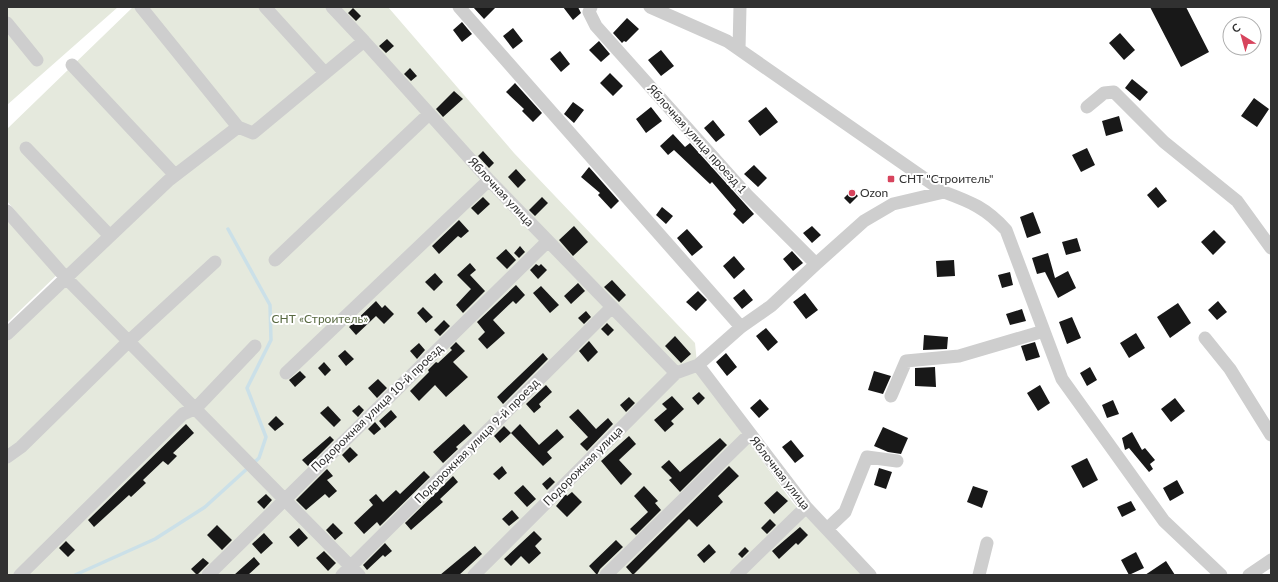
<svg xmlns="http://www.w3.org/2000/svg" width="1278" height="582" font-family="Lato,sans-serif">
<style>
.green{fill:#e5e9dd}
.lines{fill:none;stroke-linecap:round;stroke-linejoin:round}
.stream{stroke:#cbe0e8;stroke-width:3.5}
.building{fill:#181818}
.minor{stroke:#cecece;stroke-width:13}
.poi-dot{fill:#d7445d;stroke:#fff;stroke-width:1.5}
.labels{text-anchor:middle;stroke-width:4;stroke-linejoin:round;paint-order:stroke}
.street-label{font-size:12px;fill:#313131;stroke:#fff}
.poi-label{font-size:12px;fill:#313131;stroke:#fff;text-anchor:start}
.park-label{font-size:12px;fill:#586941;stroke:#fff}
</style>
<rect width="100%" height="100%" fill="#fff"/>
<path class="green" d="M7,7H118L7,105Z
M133,7H388L514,153L695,343L698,373L793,503L865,575H7V339L69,275L7,201V129Z
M7,216L62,270L7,323Z"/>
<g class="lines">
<path class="stream" d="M75,575L155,539L205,507L259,458L266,437L247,388L271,340L270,305L228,229"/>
</g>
<path class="building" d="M473,7H496L484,19Z
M563,7H578L581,13L573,20Z
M1150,7H1186L1209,52L1181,67Z
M353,8L361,16L356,21L348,13Z
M627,18L639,29L626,42L624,41L622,43L613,33Z
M462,22L472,34L462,42L453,30Z
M513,28L523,41L513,49L503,36Z
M1120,33L1135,50L1124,60L1109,43Z
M387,39L394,46L386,53L379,46Z
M599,41L610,54L601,62L589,50Z
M661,50L674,66L661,76L648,60Z
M560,51L570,64L561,72L550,59Z
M410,68L417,76L411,81L404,74Z
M610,73L623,86L613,96L600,83Z
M1132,79L1148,92L1140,101L1125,88Z
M515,83L542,113L533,122L522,111L524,109L506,92Z
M454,91L463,99L443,117L436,109Z
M1254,98L1269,109L1257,127L1241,116Z
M573,102L584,110L574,123L564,114Z
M651,107L662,121L646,133L636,119Z
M766,107L778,122L760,136L748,121Z
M1119,116L1123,131L1106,136L1102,121Z
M713,120L725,135L716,142L704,128Z
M673,134L685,147L690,143L754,214L743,224L733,214L736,210L712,182L710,184L674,150L668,155L660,146Z
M1087,148L1095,165L1081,172L1072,155Z
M483,151L494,163L489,168L478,156Z
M754,165L767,178L758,187L744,174Z
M589,167L619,201L611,209L598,195L600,193L581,177Z
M516,169L526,180L518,188L508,177Z
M1156,187L1167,201L1158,208L1147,195Z
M852,190L858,196L850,204L844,198Z
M483,197L490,204L478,215L471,208Z
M542,197L548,203L535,216L529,210Z
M662,207L673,216L666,224L656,215Z
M1033,212L1041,233L1027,238L1020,217Z
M459,220L469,231L461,238L458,236L439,254L432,246Z
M574,226L588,242L573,256L559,240Z
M812,226L821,235L812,243L803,233Z
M687,229L703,247L692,256L677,238Z
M1214,230L1226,242L1213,255L1201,242Z
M1077,238L1081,251L1066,255L1062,242Z
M520,246L525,252L519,258L514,253Z
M506,249L516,260L507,269L496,258Z
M792,251L803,263L793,271L783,259Z
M1048,253L1055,278L1068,271L1076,288L1058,298L1045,272L1037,274L1032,258Z
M734,256L745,269L734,279L723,266Z
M954,260L955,276L937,277L936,261Z
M470,263L476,270L470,275L485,291L463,313L456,305L471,289L457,275Z
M536,264L539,266L541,264L547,270L538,279L530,270Z
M1010,272L1013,285L1002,288L998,275Z
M435,273L443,282L434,291L425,282Z
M612,280L626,295L619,302L604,287Z
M578,283L585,291L571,304L564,296Z
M516,285L525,295L516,304L513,301L493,320L505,333L487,349L478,339L485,332L477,322Z
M541,286L559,305L550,313L533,293Z
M744,289L753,300L742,309L733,298Z
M698,291L707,300L696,311L686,302Z
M805,293L818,310L806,319L793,302Z
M376,301L382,308L385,305L394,314L384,324L376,316L356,335L349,327Z
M1218,301L1227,312L1217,320L1208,310Z
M1178,303L1191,323L1170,338L1157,317Z
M423,307L433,317L426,323L417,313Z
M1022,309L1026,321L1010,325L1006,314Z
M586,311L591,317L584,324L578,318Z
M1072,317L1081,338L1067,344L1059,322Z
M444,320L450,326L440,336L434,330Z
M607,323L614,330L608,336L601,329Z
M766,328L778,342L768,351L756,336Z
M1136,333L1145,348L1129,358L1120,343Z
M924,335L948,337L947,349L923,350Z
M675,336L691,354L681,363L665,346Z
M589,341L598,352L588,362L579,351Z
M456,342L465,351L453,362L468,377L446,397L435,385L419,401L410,391L429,372L428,370L436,362L438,363L452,350L450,348Z
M1035,342L1040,357L1026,361L1021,346Z
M419,343L425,350L417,359L410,351Z
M345,350L354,359L346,366L338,356Z
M543,353L548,359L503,404L497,397Z
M726,353L737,367L727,376L716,362Z
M324,362L331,370L325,376L318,368Z
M935,367L936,387L915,386V368Z
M1090,367L1097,380L1087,386L1080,373Z
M300,371L306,377L295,387L289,380Z
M874,371L891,376L883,394L868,390Z
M378,379L387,388L377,398L368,388Z
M546,385L552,392L539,404L541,407L534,413L526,404Z
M1040,385L1050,403L1038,411L1027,393Z
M699,392L705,398L698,405L692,398Z
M672,396L684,409L671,421L674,424L665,432L654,420L667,409L662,404Z
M629,397L635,403L626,412L620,405Z
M1175,398L1185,411L1171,422L1161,409Z
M760,399L769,409L759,418L750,408Z
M1113,400L1119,414L1107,418L1102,405Z
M359,405L364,410L358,417L352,411Z
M328,406L341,420L334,427L320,413Z
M578,409L596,429L608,418L613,424L587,451L580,444L588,437L569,417Z
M391,410L397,417L385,428L379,421Z
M276,416L284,424L275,431L268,424Z
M375,422L381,429L374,435L368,429Z
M186,424L194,433L173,453L177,456L168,465L163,461L143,480L146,483L131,497L129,495L94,527L88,520Z
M464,424L472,433L456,447L458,449L443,463L433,452Z
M520,424L539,445L557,429L564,437L547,452L552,458L543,466L511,433Z
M504,426L511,433L500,443L494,436Z
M883,427L908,438L901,454L888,452L874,446Z
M1132,432L1142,450L1145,448L1155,460L1150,464L1153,469L1149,472L1129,448L1125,450L1122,438Z
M330,436L334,440L308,466L302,460Z
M629,436L636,444L619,460L632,474L621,485L601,461Z
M720,438L727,445L680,492L669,480L672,478L661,467L669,460L680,472Z
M791,440L804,456L795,463L782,447Z
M350,447L358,455L349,463L342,455Z
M1087,458L1098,480L1083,488L1071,466Z
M502,466L507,473L499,480L493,474Z
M729,466L739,476L718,496L723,502L697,527L689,519L633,575L626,567Z
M879,468L892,472L886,489L874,485Z
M327,469L333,476L327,480L337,491L329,498L325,494L306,510L296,500Z
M424,471L430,477L380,526L377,522L364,534L354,523L373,505L369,500L376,494L383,502L396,490L400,494Z
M453,476L458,482L440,499L443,502L411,530L405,523Z
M550,477L555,482L547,490L542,484Z
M1177,480L1184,493L1170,501L1163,488Z
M523,485L536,499L527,507L514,493Z
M644,486L658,501L655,503L661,510L636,535L630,529L648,512L634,496Z
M973,486L988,491L982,508L967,502Z
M777,491L788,501L774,514L764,503Z
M572,492L582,502L567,517L556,506L566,494L567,496Z
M266,494L272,500L264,509L257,502Z
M1131,501L1136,510L1122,517L1117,507Z
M512,510L519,518L509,526L502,519Z
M770,519L776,525L767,534L761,528Z
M333,523L343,533L335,540L326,530Z
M217,525L232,540L222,550L207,535Z
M800,527L808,535L798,545L796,543L779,559L772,551Z
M299,528L308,538L298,547L289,537Z
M534,531L542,539L535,546L541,553L529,564L521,556L511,566L504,559Z
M264,533L273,543L261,554L252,544Z
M616,540L623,547L600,569L597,575L589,566Z
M66,541L75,550L68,557L59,548Z
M385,543L392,551L385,557L383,555L367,570L363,565Z
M709,544L716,552L704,563L697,555Z
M475,546L482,554L459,575H440Z
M745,547L749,551L742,558L738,554Z
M324,551L336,563L328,571L316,558Z
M1136,552L1144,568L1129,575L1121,560Z
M254,557L260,564L248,575H234Z
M203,558L209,563L197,575L191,569Z
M1166,561L1175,575H1145Z"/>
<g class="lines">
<path class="minor" d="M141,7L238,127
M265,7L325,73
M332,7L364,41L489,180L676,373
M459,7L741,327
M591,7L589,12L596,26L747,195L816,264
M650,7L727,41L944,192C971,202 986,208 1006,230L1062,379L1164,521L1221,575
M7,23L37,60
M739,49L740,7
M72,65L175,175
M1087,107L1104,93L1114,92L1164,142L1237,201L1271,248
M26,148L110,236
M7,211L66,278L359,575
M275,260L429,114
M7,334L169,180L238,127L253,133L364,41
M1205,338L1230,369L1271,435
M698,365L806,507L870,575
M286,373L489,180
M891,396L906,361L959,356L1044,331
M7,457L21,447L129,341L215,262
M827,529L845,512L867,457L897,461
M20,575L183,414L196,408L255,346
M208,575L548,241
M342,575L612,307
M474,575L676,373L698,365L741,327L771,306L816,264L864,221L893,204L944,192
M606,575L750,434
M736,575L806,507
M979,575L987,543
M1249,575L1271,560"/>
</g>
<g class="poi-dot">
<rect x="887" y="175" width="8" height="8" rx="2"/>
<circle cx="852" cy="193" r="4"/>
</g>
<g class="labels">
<g class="street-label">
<text transform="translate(697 139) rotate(48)" y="4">Яблочная улица проезд 1</text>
<text transform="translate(501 192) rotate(47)" y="4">Яблочная улица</text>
<text transform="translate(377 408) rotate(-44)" y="4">Подорожная улица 10-й проезд</text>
<text transform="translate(477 441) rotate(-45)" y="4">Подорожная улица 9-й проезд</text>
<text transform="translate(583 466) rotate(-45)" y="4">Подорожная улица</text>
<text transform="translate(780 473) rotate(52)" y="4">Яблочная улица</text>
</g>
<g class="poi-label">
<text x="899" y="183">СНТ "Строитель"</text>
<text x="860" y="197">Ozon</text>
</g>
<g class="park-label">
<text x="320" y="323">СНТ «Строитель»</text>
</g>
</g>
<rect width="1278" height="582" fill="none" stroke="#313131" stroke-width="16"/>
<g transform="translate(1242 36) rotate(323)"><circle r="19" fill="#ffffff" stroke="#adadad"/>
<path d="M0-3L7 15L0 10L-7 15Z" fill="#d7445d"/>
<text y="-6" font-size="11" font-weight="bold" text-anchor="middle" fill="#313131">С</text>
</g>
</svg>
